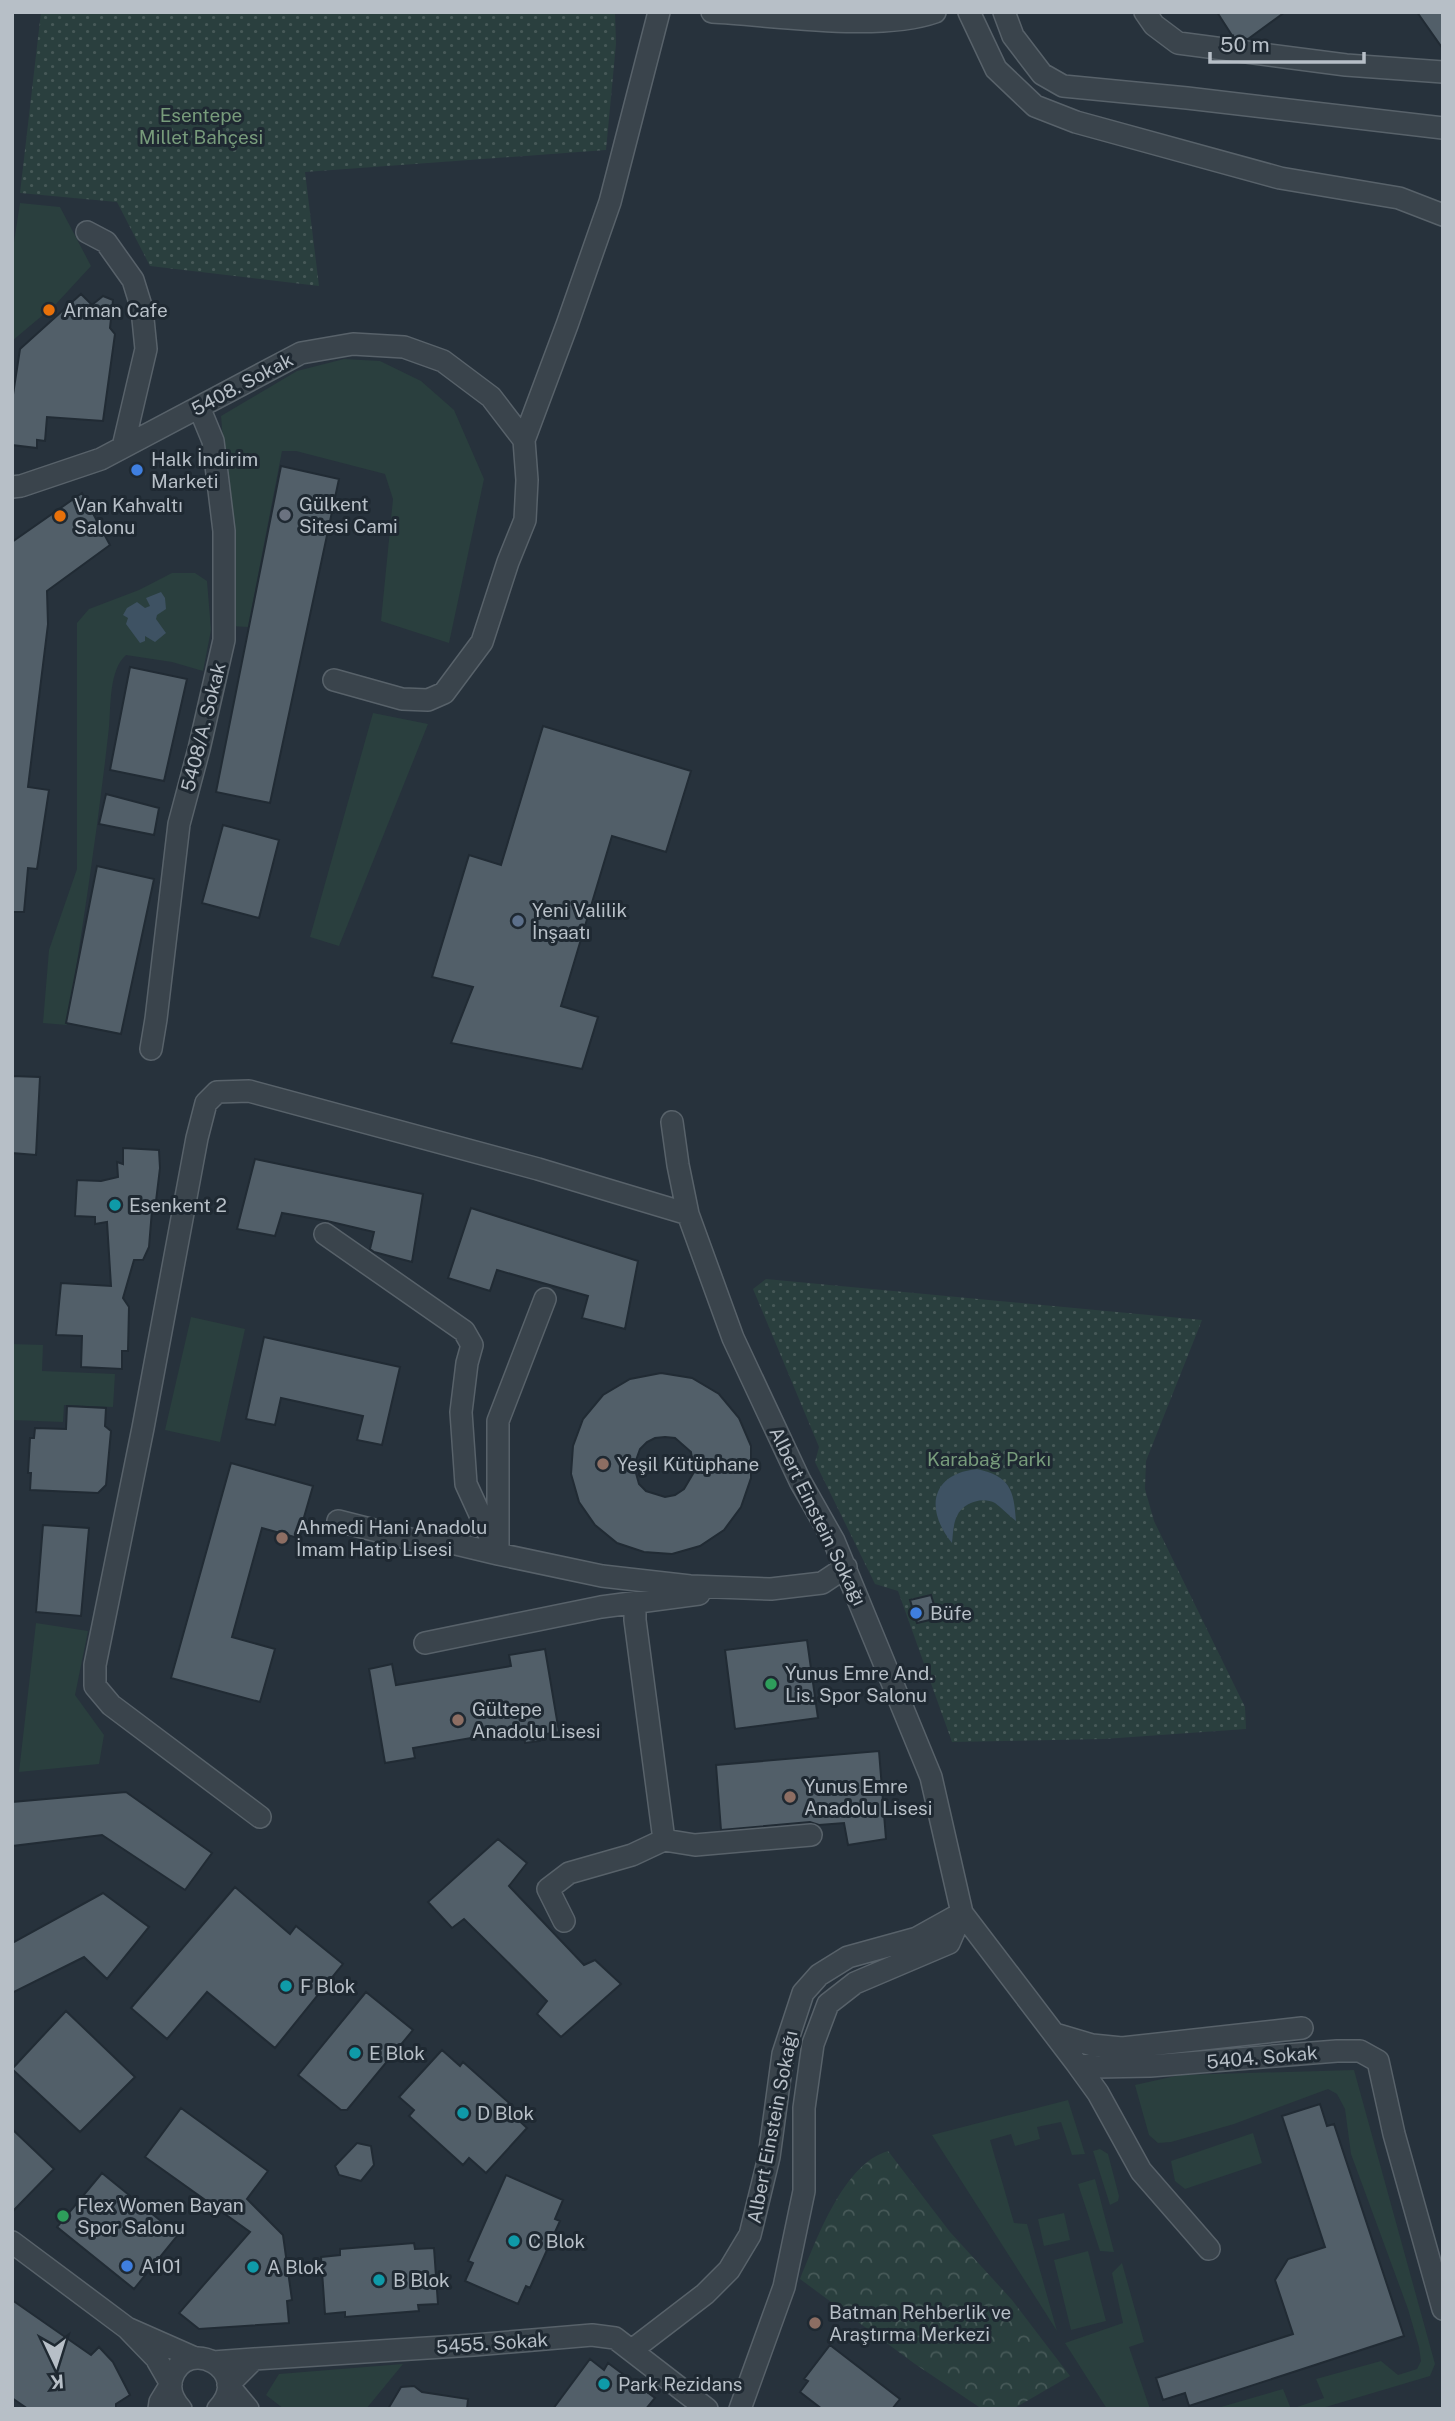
<svg xmlns="http://www.w3.org/2000/svg" width="1455" height="2421" font-family="'Public Sans',sans-serif">
<style>
.grass{fill:#2a3f3e}
.forest{fill:url(#forest-crowns)}
.park{fill:url(#park-dots)}
.water{fill:#3e5263}
.building{fill:#525f69;stroke:#212b34;stroke-width:2;fill-rule:evenodd}
.lines{fill:none;stroke-linecap:round;stroke-linejoin:round}
.minor-casing{stroke:#58626a;stroke-width:24}
.minor{stroke:#3a444c;stroke-width:21}
.food-dot{fill:#e8710a;stroke:#1f2932;stroke-width:2.5}
.shop-dot{fill:#3f7fe0;stroke:#1f2932;stroke-width:2.5}
.worship-dot{fill:#6b7280;stroke:#1f2932;stroke-width:2.5}
.service-dot{fill:#5c6f8a;stroke:#1f2932;stroke-width:2.5}
.culture-dot{fill:#0f9aa8;stroke:#1f2932;stroke-width:2.5}
.education-dot{fill:#8d6e63;stroke:#1f2932;stroke-width:2.5}
.leisure-dot{fill:#2e9e5b;stroke:#1f2932;stroke-width:2.5}
.labels{text-anchor:middle;stroke-width:6;stroke-linejoin:round;paint-order:stroke}
.park-label{font-size:19px;fill:#779b7b;stroke:#1f2932}
.poi-label{font-size:19px;fill:#b7bfc7;stroke:#1f2932;text-anchor:start}
.street-label{font-size:19px;fill:#b7bfc7;stroke:#1f2932}
</style>
<defs>
<pattern id="forest-crowns" width="20" height="18" patternUnits="userSpaceOnUse" patternTransform="scale(1.75)"><rect width="20" height="18" fill="#2a3f3e"/><path d="M2 6a3 3 0 1 1 6 0M12 15a3 3 0 1 1 6 0" fill="none" stroke="#475958"/></pattern>
<pattern id="park-dots" width="8" height="8" patternUnits="userSpaceOnUse" patternTransform="scale(1.75)"><rect width="8" height="8" fill="#2a3f3e"/><path d="M2 2h.1M6 6h.1" fill="none" stroke="#475958" stroke-width="1.8" stroke-linecap="round"/></pattern>
</defs>
<rect width="100%" height="100%" fill="#27323c"/>
<path class="grass" d="M20,203L60,207L91,266L56,304L12,341V255Z
M344,359L380,361L421,381L454,410L484,479L449,643L381,621L393,499L385,474L296,451H282L248,627L231,626L227,487L221,416L297,371Z
M172,573H195L207,581L211,630L203,671L172,662L126,655C109,670 111,705 109,727C98,827 83,926 67,1025L43,1023L49,950L77,869V623L89,609L139,590Z
M373,713L428,724L339,946L310,937Z
M191,1317L245,1329L220,1442L165,1430Z
M12,1344L43,1345L42,1371L115,1374L113,1407L64,1405L63,1422L12,1420Z
M36,1623L88,1631L75,1695L104,1735L99,1764L19,1772Z
M1354,2070L1435,2364L1430,2376L1319,2409H1291L1324,2398L1316,2379L1381,2361L1398,2375L1417,2369L1421,2361L1419,2347L1408,2309L1351,2154L1345,2109L1337,2094L1328,2089L1234,2124L1171,2142L1158,2143L1149,2135L1135,2085L1180,2075Z
M1068,2100L1085,2154L1072,2155L1061,2122L1037,2127L1040,2139L1015,2146L1011,2134L990,2140L1014,2223L1027,2224L1057,2331L932,2135Z
M1253,2133L1262,2163L1185,2189L1175,2181L1171,2161Z
M1100,2149L1108,2154L1119,2196L1118,2201L1110,2205L1093,2151Z
M1095,2179L1114,2252L1100,2251L1078,2184Z
M1064,2213L1070,2240L1044,2246L1038,2219Z
M1088,2251L1106,2321L1071,2330L1054,2260Z
M1122,2263L1144,2342L1129,2347L1150,2409H1107L1065,2343L1123,2323L1112,2273Z
M403,2364L366,2409H284L266,2395L279,2374Z
M1283,2389L1291,2409H1214Z"/>
<path class="forest" d="M888,2151L950,2232L1012,2300L1070,2376L1013,2409H982L915,2364L800,2279C817,2239 843,2164 888,2151Z"/>
<path class="park" d="M41,12H615L616,44L606,150L305,172L319,286L150,266L117,202L20,193Z
M766,1279L1202,1320L1146,1461L1145,1489L1154,1521L1245,1707L1246,1729L1104,1739L952,1742L898,1591L875,1584L815,1462L819,1447L753,1289Z"/>
<path class="water" d="M161,592L165,598L166,609L157,615L156,619L166,633L155,642L145,636V641L140,643L126,624L128,618L123,615L127,608L137,602L145,608L150,606L146,598Z
M977,1469C1010,1476 1014,1490 1016,1521C1009,1516 1002,1508 995,1503C982,1496 963,1503 957,1516C953,1524 953,1535 952,1543C925,1510 930,1474 977,1469Z"/>
<path class="building" d="M1217,12H1285L1248,39L1233,37Z
M1417,12H1443V49Z
M81,294L92,305L103,296L113,300L110,328L115,334L103,421L47,417L45,441L37,440V448L12,445V401L20,349Z
M281,466L339,479L270,803L216,792Z
M82,493L110,545L47,591L48,624L28,787L49,790L37,869L28,868L24,912H12V542Z
M130,667L187,679L164,781L110,770Z
M543,726L691,771L666,852L612,836L561,1006L598,1017L582,1069L451,1043L473,987L432,977L469,855L501,865Z
M106,794L159,808L154,835L99,824Z
M223,825L279,840L259,918L202,903Z
M97,866L154,879L121,1034L66,1023Z
M12,1076L40,1077L36,1155L12,1153Z
M123,1148L159,1150L160,1168L156,1201L152,1210L149,1247L143,1260H134L123,1298L129,1307L128,1351H122V1369L81,1367L82,1336L56,1335L61,1283L111,1286L107,1222L95,1224V1217L75,1216L77,1180L101,1181L118,1177L117,1162L123,1164Z
M255,1159L423,1194L412,1262L374,1252L370,1249L374,1232L327,1221L282,1213L275,1236L237,1229Z
M471,1208L638,1261L625,1329L582,1318L588,1296L497,1270L490,1291L448,1278Z
M264,1337L400,1367L382,1445L357,1440L363,1416L281,1398L275,1425L246,1419Z
M661,1373L692,1378L719,1394L739,1418L751,1446V1478L741,1507L724,1530L700,1546L672,1554L644,1552L617,1543L595,1525L579,1502L571,1474L573,1446L583,1419L603,1395L630,1379ZM665,1437L675,1438L691,1452L694,1472L684,1489L675,1495L665,1497L646,1491L639,1484L634,1466L640,1449L647,1442L655,1438Z
M67,1406L106,1408L105,1426L111,1431L106,1485L98,1493L30,1490L31,1473H28L30,1438H34L35,1428L66,1429Z
M231,1463L313,1486L298,1538L262,1528L232,1637L275,1649L260,1702L171,1678Z
M43,1525L89,1528L81,1616L36,1612Z
M931,1595L938,1618L917,1623L910,1600Z
M807,1640L818,1718L735,1729L725,1650Z
M545,1649L559,1732L539,1735L540,1741L525,1743L523,1729L413,1748L415,1758L385,1763L369,1669L392,1664L396,1685L511,1666L509,1655Z
M879,1751L886,1839L848,1845L844,1823L819,1825L810,1822L721,1830L716,1765Z
M126,1792L212,1853L185,1890L102,1835L12,1846V1802Z
M498,1839L527,1863L509,1886L584,1965L595,1960L621,1984L561,2037L537,2014L547,2001L464,1919L452,1928L428,1902Z
M235,1887L290,1934L296,1926L343,1964L275,2048L207,1992L167,2039L131,2008Z
M103,1893L149,1927L107,1979L84,1957L12,1993V1943Z
M366,1992L413,2030L347,2110H341L298,2075Z
M66,2011L135,2077L80,2132L12,2069Z
M442,2050L460,2066L463,2062L517,2110L513,2115L527,2128L486,2173L469,2158L463,2165L409,2116L414,2110L399,2097Z
M1320,2104L1327,2126L1334,2124L1404,2336L1189,2406L1185,2393L1163,2400L1156,2378L1293,2334L1275,2280L1288,2259L1325,2247L1282,2116Z
M181,2108L268,2171L247,2199L283,2235L292,2300L287,2301L289,2323L199,2329L179,2313L250,2232L145,2157Z
M12,2129L54,2169L12,2212Z
M357,2143L371,2146L374,2165L361,2181L339,2175L335,2166Z
M102,2173L178,2235L134,2289L57,2227Z
M506,2175L563,2200L555,2219L560,2221L530,2288L526,2286L518,2304L465,2281L473,2263L468,2261Z
M414,2243L415,2249L434,2248L438,2304L418,2305L419,2311L345,2317V2312L325,2314L321,2257L340,2255V2249Z
M12,2300L91,2355L99,2347L113,2362L130,2395L116,2404V2409H28L12,2398Z
M830,2345L900,2399L892,2409H822L800,2392L808,2381L804,2379Z
M590,2359L604,2370L608,2363L655,2398L646,2409H553Z
M414,2386L422,2392L468,2399L467,2409H388L401,2387Z"/>
<g class="lines">
<g class="minor-casing">
<path id="minor" d="M712,12C773,15 879,32 935,12
M969,12L996,69L1035,106L1076,122L1280,178L1399,198L1443,215
M1004,12L1013,36L1042,74L1063,86L1187,98L1443,128
M1145,12L1154,25L1178,43L1346,65L1443,72
M87,232L106,242L133,280L142,309L146,349L123,447
M524,440L567,325L610,202L659,12
M12,487L21,486L101,459L301,353L353,344L404,347L443,361L491,397L524,440L527,480L525,520L508,562L482,642L444,693L428,700L402,699L334,680
M151,1049L156,1019L179,824L199,749L224,640V531L213,441L199,407
M672,1122L678,1165L688,1214L733,1338L800,1481L834,1541L931,1777L962,1913L1077,2064L1097,2067L1150,2066L1337,2051H1360L1378,2061L1394,2134L1443,2309
M325,1234L464,1331L472,1345L467,1363L461,1412L466,1484L498,1554L602,1576L690,1586L771,1589L822,1583L846,1567
M338,1521L426,1543H452L498,1554V1421L545,1299
M635,1604V1620L664,1840
M425,1643L601,1607L699,1594
M260,1817L111,1705L95,1686V1665L143,1428L197,1138L206,1103L217,1092L249,1091L538,1169L688,1214
M564,1921L548,1889L569,1873L632,1855L664,1840L695,1845L811,1835
M1055,2034L1092,2045L1122,2048L1302,2028
M1077,2064L1098,2093L1141,2171L1209,2249
M12,2242L127,2328
M632,2350L705,2294L729,2270L750,2235L769,2157L783,2054L803,1993L819,1975L848,1957L917,1938L962,1913L949,1943L855,1983L828,2004L813,2044L804,2108V2191L784,2287L740,2409
M254,2359L474,2345L592,2335L615,2338L707,2409
M213,2362L254,2359L228,2385L248,2409
M159,2409L160,2402L171,2384L156,2358L127,2328L195,2358
M181,2409C173,2400 168,2390 172,2378C187,2334 254,2371 218,2409"/>
</g>
<use href="#minor" class="minor"/>
</g>
<g class="food-dot">
<circle cx="49" cy="310" r="7"/>
<circle cx="60" cy="516" r="7"/>
</g>
<g class="shop-dot">
<circle cx="137" cy="470" r="7"/>
<circle cx="916" cy="1613" r="7"/>
<circle cx="127" cy="2266" r="7"/>
</g>
<circle class="worship-dot" cx="285" cy="515" r="7"/>
<circle class="service-dot" cx="518" cy="921" r="7"/>
<g class="culture-dot">
<circle cx="115" cy="1205" r="7"/>
<circle cx="286" cy="1986" r="7"/>
<circle cx="355" cy="2053" r="7"/>
<circle cx="463" cy="2113" r="7"/>
<circle cx="514" cy="2241" r="7"/>
<circle cx="253" cy="2267" r="7"/>
<circle cx="379" cy="2280" r="7"/>
<circle cx="604" cy="2384" r="7"/>
</g>
<g class="education-dot">
<circle cx="603" cy="1464" r="7"/>
<circle cx="282" cy="1538" r="7"/>
<circle cx="458" cy="1720" r="7"/>
<circle cx="790" cy="1797" r="7"/>
<circle cx="815" cy="2323" r="7"/>
</g>
<g class="leisure-dot">
<circle cx="771" cy="1684" r="7"/>
<circle cx="63" cy="2216" r="7"/>
</g>
<g class="labels">
<g class="park-label">
<text x="201" y="122">Esentepe<tspan x="201" dy="22">Millet Bahçesi</tspan></text>
<text x="989" y="1466">Karabağ Parkı</text>
</g>
<g class="poi-label">
<text x="63" y="317">Arman Cafe</text>
<text x="151" y="466">Halk İndirim<tspan x="151" dy="22">Marketi</tspan></text>
<text x="299" y="511">Gülkent<tspan x="299" dy="22">Sitesi Cami</tspan></text>
<text x="74" y="512">Van Kahvaltı<tspan x="74" dy="22">Salonu</tspan></text>
<text x="532" y="917">Yeni Valilik<tspan x="532" dy="22">İnşaatı</tspan></text>
<text x="129" y="1212">Esenkent 2</text>
<text x="617" y="1471">Yeşil Kütüphane</text>
<text x="296" y="1534">Ahmedi Hani Anadolu<tspan x="296" dy="22">İmam Hatip Lisesi</tspan></text>
<text x="930" y="1620">Büfe</text>
<text x="785" y="1680">Yunus Emre And.<tspan x="785" dy="22">Lis. Spor Salonu</tspan></text>
<text x="472" y="1716">Gültepe<tspan x="472" dy="22">Anadolu Lisesi</tspan></text>
<text x="804" y="1793">Yunus Emre<tspan x="804" dy="22">Anadolu Lisesi</tspan></text>
<text x="300" y="1993">F Blok</text>
<text x="369" y="2060">E Blok</text>
<text x="477" y="2120">D Blok</text>
<text x="77" y="2212">Flex Women Bayan<tspan x="77" dy="22">Spor Salonu</tspan></text>
<text x="528" y="2248">C Blok</text>
<text x="141" y="2273">A101</text>
<text x="267" y="2274">A Blok</text>
<text x="393" y="2287">B Blok</text>
<text x="829" y="2319">Batman Rehberlik ve<tspan x="829" dy="22">Araştırma Merkezi</tspan></text>
<text x="618" y="2391">Park Rezidans</text>
</g>
<g class="street-label">
<text transform="translate(242 384) rotate(-28)" y="7">5408. Sokak</text>
<text transform="translate(203 727) rotate(-76)" y="7">5408/A. Sokak</text>
<text transform="translate(818 1516) rotate(64)" y="7">Albert Einstein Sokağı</text>
<text transform="translate(1262 2057) rotate(-5)" y="7">5404. Sokak</text>
<text transform="translate(772 2127) rotate(-79)" y="7">Albert Einstein Sokağı</text>
<text transform="translate(492 2343) rotate(-4)" y="7">5455. Sokak</text>
</g>
</g>
<rect width="1455" height="2421" fill="none" stroke="#b7bfc7" stroke-width="28"/>
<g transform="translate(56 2365) rotate(176)" stroke="#1f2932" stroke-width="5" paint-order="stroke">
<path d="M0-5L12 26L0 18L-12 26Z" fill="#b7bfc7"/>
<text y="-10" font-size="19" font-weight="bold" text-anchor="middle" fill="#b7bfc7">K</text>
</g>
<path d="M1210 52v10h154v-10" fill="none" stroke="#b7bfc7" stroke-width="3.5"/>
<text x="1220" y="52" font-size="21" fill="#b7bfc7" stroke="#1f2932" stroke-width="5" paint-order="stroke">50 m</text>
</svg>
